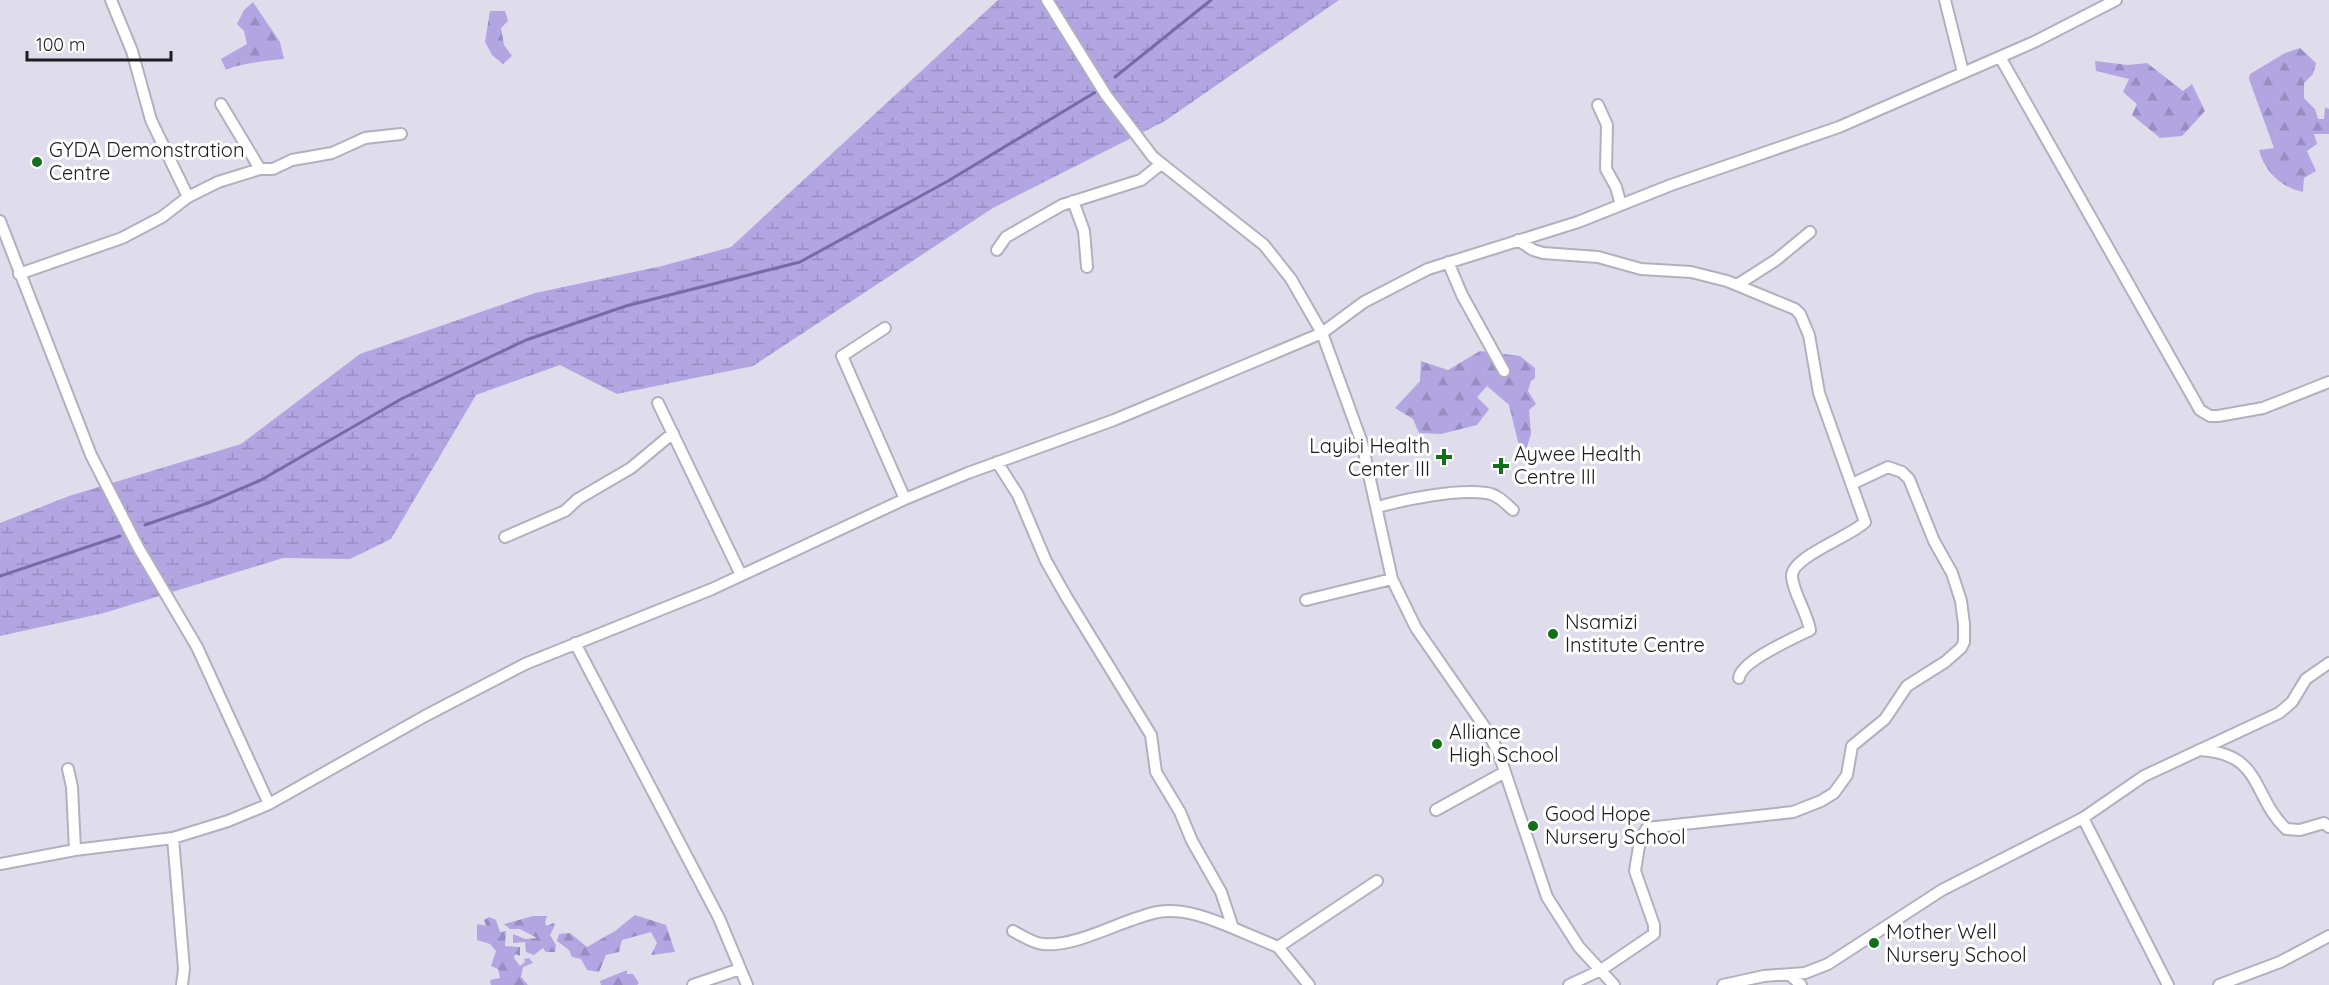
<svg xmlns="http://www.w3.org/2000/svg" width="2329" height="985" font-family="Quicksand,sans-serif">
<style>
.forest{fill:url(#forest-firs)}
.wetland{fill:url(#wetland-marsh)}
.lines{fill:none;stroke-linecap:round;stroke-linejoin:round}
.stream{stroke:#786aa6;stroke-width:3}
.minor-casing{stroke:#b2b0be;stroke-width:14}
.minor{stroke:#fff;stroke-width:10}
.poi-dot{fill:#136f1c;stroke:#fff;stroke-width:2}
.labels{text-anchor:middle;stroke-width:6;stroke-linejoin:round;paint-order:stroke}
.poi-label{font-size:20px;fill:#1c1c21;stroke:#fff;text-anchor:start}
</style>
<defs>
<pattern id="forest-firs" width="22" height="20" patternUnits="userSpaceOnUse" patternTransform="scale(1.5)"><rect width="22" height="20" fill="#b2a5e2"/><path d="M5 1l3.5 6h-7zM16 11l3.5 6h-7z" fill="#988dc2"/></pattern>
<pattern id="wetland-marsh" width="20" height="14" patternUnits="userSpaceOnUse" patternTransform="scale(1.5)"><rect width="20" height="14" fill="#b2a5e2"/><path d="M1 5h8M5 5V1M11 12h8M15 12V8" fill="none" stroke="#988dc2"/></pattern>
</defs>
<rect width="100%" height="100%" fill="#dfddec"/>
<path class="forest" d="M253,2L280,42L284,59C270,60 238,64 226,70L221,59L247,44L244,31L237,24L244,10Z
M490,11H505L508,21L501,28L504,45L512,56L503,64L492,55L485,42Z
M2300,48L2316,63L2313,74L2304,83V98L2315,109L2318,119H2324L2325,107L2329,109V134H2314L2317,144L2307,151L2316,171L2304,178L2303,192C2282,188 2264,171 2259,150L2274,148L2249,79L2250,74L2285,53Z
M2095,61L2128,65L2147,63L2183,91L2192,84L2205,111L2182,136L2160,138L2132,115L2137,104L2123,92L2129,79L2096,71Z
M1480,351L1520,356L1535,368V378L1531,381L1528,391L1536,404L1529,410L1531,434L1526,450H1520L1509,405L1487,386L1477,397L1489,409L1477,425L1441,434L1419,433L1413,419L1395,408L1420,381L1421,361L1448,370Z
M635,915L666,925L675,952L651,955L657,943L651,932L622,940L619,952L606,955L599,972L587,970L581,959L572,957L569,950L557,941L559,934L570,933L587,947L615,931Z
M533,916H547L545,923L547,926L553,923L555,925L550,935L556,945L555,952H546L543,948L534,955L526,952L525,942L513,943V934L525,939L537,938L520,929H510L504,924Z
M489,917L496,920L500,932L506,931L505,946L520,947V956L515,954L514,958L520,966L525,962L524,959L529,958L533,963L523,967L521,977L528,985H491L490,980L500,978L498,969L491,966L496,951L490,944L477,940V924L486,926L484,920Z
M627,970V974H633L639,983L637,985H601L600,981Z"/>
<path class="wetland" d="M998,0H1339L1165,121L993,208L753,366L617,394L560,365L476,395L391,539L350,559L283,558L104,613L0,636V523L69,496L241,444L360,354L535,293L662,266L731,247Z"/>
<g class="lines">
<path class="stream" d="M1115,77L1211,0
M145,525L208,503L261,480L403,398L526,340L626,306L800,262L948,181L1099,90
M0,576L120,536"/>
<g class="minor-casing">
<path id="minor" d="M111,0L132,51L151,120L188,197
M1047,0L1106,95L1153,157L1264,245L1291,279L1322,333L1362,443L1392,579L1416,628L1484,726L1498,751L1547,897L1579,947L1614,985
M1945,0L1963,72
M2000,57L2200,410L2210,416H2218L2263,408L2329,382
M221,104L260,169
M1598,105L1607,125L1606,169L1616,187L1621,205
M1073,201L1084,231L1087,267
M0,221L91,455L138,547L197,647L269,804
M1518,240L1533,250L1543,253L1598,257L1641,269L1691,272L1727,281L1795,309L1800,314L1809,335L1819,393L1865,522C1852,536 1790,557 1792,577C1794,595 1807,612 1810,630C1794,638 1741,661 1739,678
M997,250L1006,237L1062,205L1141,180L1161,164
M1448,262L1462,295L1504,371
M19,274L122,238L162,217L188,197L218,182L260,169H273L292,160L332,153L365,138L401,134
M1737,285L1776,260L1810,232
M885,328L842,356L905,499
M658,403L741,575
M997,462L1018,495L1046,561L1067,598L1151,735L1156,772L1180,812L1192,841L1221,892L1233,928L1278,947L1309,985
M1378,507C1406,499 1456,489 1486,493C1497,494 1505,503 1513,510
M505,537L565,511L578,499L631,468L673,433
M1306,600L1392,579
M575,643L719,918L747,985
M2199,750C2263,753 2251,795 2286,829L2300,830L2324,823L2329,827
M68,769L72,787L75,850
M1436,810L1505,772
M2083,818L2168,985
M173,838L184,969L182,985
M0,864L75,850L173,838L228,821L269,804L425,716L525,664L712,589L905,499L968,473L1114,420L1284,349L1322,333L1364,302L1428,269L1578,222L1671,185L1839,127L2034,42L2116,0
M1013,931C1023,936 1032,943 1043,944C1076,948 1125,918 1158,912C1184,908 1209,918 1233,928
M1278,947L1377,881
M1790,975L1801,985
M693,985L740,969
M1569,985L1601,970L1654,934V925L1635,871L1640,840L1647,828L1793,812L1821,801L1834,793L1847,775L1852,746L1885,719L1907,686L1945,662L1961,648L1964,642V624L1961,601L1952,573L1934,541L1909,479L1902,472L1888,467L1852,484
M1723,985L1764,976L1805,973L1828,964L1942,890L2083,818L2144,776L2279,713L2292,702L2306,679L2329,663
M2219,985L2280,962L2329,936"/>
</g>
<use href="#minor" class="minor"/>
</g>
<g class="poi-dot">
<circle cx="37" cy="162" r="6"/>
<path d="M1441 448h6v6h6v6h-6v6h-6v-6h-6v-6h6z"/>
<path d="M1498 457h6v6h6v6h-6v6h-6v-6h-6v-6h6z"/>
<circle cx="1553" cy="634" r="6"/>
<circle cx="1437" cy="744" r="6"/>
<circle cx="1533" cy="826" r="6"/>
<circle cx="1874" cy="943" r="6"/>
</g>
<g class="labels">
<g class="poi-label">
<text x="49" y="157">GYDA Demonstration<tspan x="49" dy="23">Centre</tspan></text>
<text x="1430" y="453" text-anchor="end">Layibi Health<tspan x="1430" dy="23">Center III</tspan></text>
<text x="1514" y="461">Aywee Health<tspan x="1514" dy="23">Centre III</tspan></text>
<text x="1565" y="629">Nsamizi<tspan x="1565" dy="23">Institute Centre</tspan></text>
<text x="1449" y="739">Alliance<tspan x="1449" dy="23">High School</tspan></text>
<text x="1545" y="821">Good Hope<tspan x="1545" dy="23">Nursery School</tspan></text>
<text x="1886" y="939">Mother Well<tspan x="1886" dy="23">Nursery School</tspan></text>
</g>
</g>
<path d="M27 51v9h144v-9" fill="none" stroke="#1c1c21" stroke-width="3"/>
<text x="36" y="51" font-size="18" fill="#1c1c21" stroke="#ffffff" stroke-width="4.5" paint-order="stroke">100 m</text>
</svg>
